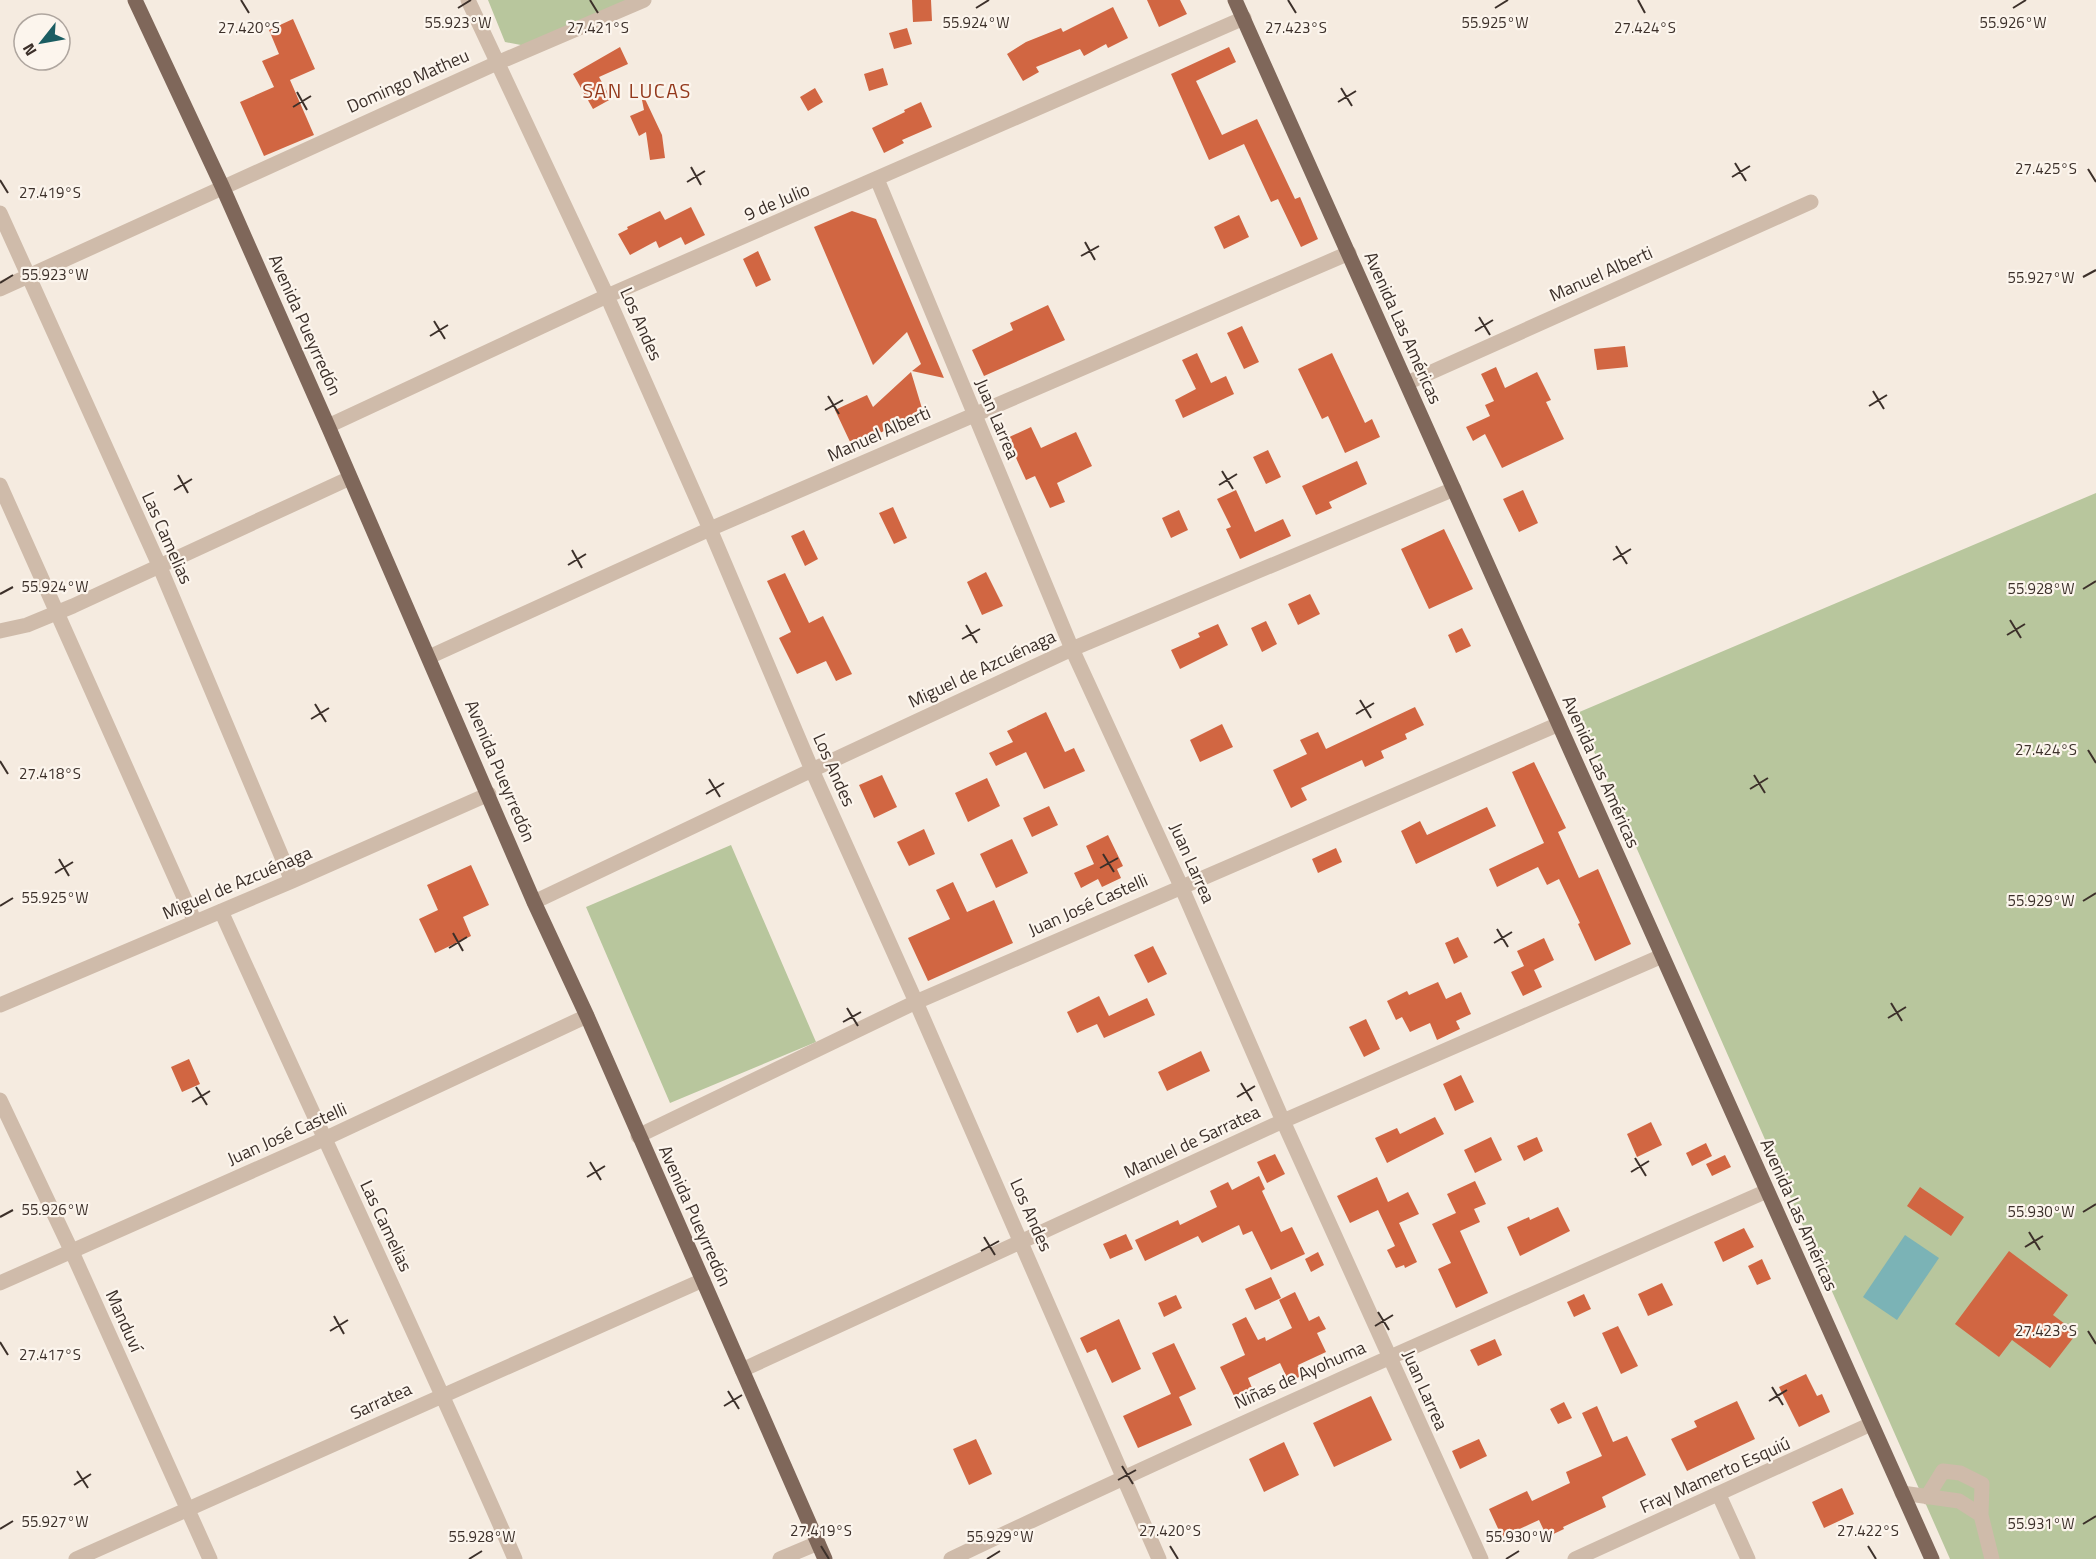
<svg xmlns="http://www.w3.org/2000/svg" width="2096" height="1559" font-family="'Titillium Web',sans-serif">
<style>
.green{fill:#b8c69d}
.water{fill:#7bb3b6}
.building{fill:#d16642}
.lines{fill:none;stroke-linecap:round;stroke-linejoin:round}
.minor{stroke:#cfbbaa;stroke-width:15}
.major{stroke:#7f675a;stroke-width:15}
.ticks{fill:none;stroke:#3c302a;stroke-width:2}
.labels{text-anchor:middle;stroke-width:4.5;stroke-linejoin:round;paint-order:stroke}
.street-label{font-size:18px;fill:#3c302a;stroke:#fcf5ed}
.neighbourhood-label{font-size:20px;letter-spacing:1.5px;fill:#93381b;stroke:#fcf5ed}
.ticks-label{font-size:15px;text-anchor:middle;fill:#3c302a;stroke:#fcf5ed;stroke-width:4.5;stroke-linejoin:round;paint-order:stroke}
</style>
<rect width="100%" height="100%" fill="#f5ebe0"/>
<path class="green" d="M488,0H629L526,46L505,42Z
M2096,493V1559H1950L1577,713Z
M731,845L816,1042L670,1103L586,907Z"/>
<path class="water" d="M1905,1235L1939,1258L1897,1320L1863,1297Z"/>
<path class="building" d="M912,0H931L932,21L913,22Z
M1147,0H1180L1187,14L1159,27Z
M1113,7L1128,38L1108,48L1106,44L1084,56L1080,49L1036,67L1039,72L1023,81L1007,54L1026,42L1061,28L1063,32Z
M293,19L315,69L290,80L314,135L264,156L240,102L274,87L262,61L279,54L269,30Z
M907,28L912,44L894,49L889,33Z
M620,47L628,64L599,77L611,99L593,109L573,74Z
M1229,47L1236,62L1196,81L1222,135L1257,119L1295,199L1300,197L1318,239L1301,247L1278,199L1271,202L1244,144L1209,160L1171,74Z
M883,68L888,85L869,91L864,74Z
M815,88L823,102L808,111L800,97Z
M645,99L662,135L665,158L650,160L646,132L639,136L630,116L644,110L642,100Z
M921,102L932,127L902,140L904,143L884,153L872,128L905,112L904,110Z
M691,207L705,235L685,245L681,237L659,248L656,241L630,255L618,234L628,229L627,227L660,211L665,220Z
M852,211L876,219L944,378L912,371L921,364L907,332L873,365L814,227Z
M1239,215L1249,237L1224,249L1214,227Z
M758,251L771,280L756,287L743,259Z
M1048,305L1065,340L984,376L972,350L1013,330L1010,323Z
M1242,326L1259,362L1244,369L1227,333Z
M1625,346L1628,367L1597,370L1594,349Z
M1197,353L1211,383L1226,376L1234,394L1183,418L1175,400L1196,389L1182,360Z
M1332,353L1365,423L1372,419L1380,437L1345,453L1328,416L1322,419L1298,369Z
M1496,367L1505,388L1537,372L1551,400L1546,402L1564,439L1502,468L1485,434L1473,441L1466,427L1490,416L1485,405L1494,401L1481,374Z
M911,372L924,415L899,426V424L852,446L835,410L867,395L873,407Z
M1031,427L1041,448L1076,432L1092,466L1057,483L1065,502L1050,508L1035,476L1026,480L1007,438Z
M1268,450L1281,477L1266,484L1253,457Z
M1357,461L1367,484L1329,502L1332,508L1316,515L1302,486Z
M1236,490L1255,532L1283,519L1291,536L1240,559L1226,529L1231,527L1217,499Z
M1523,490L1538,523L1519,532L1503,499Z
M893,507L907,538L894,544L879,513Z
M1179,510L1188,530L1171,538L1162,518Z
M1444,529L1473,589L1429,609L1401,549Z
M804,530L818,559L805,566L791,536Z
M986,572L1003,606L982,615L967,582Z
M785,573L809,623L823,616L852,674L836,681L826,661L797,674L779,638L791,632L767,581Z
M1310,594L1320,614L1298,625L1288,604Z
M1266,621L1277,644L1262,652L1251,628Z
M1218,624L1228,645L1180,669L1171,650L1200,637L1198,633Z
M1462,628L1471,646L1456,653L1448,635Z
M1415,707L1424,725L1405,734L1407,739L1381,751L1384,758L1365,767L1362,760L1301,788L1307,800L1291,808L1273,770L1307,754L1300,740L1318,732L1326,749Z
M1046,712L1065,752L1074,748L1085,771L1044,789L1026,752L996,766L989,753L1013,742L1007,731Z
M1222,724L1233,747L1200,762L1190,740Z
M1534,762L1566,828L1558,832L1579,878L1598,869L1631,944L1595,961L1578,924L1580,923L1559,879L1547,885L1538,867L1497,887L1489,869L1544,843L1512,772Z
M882,775L897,807L874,818L859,785Z
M987,778L1000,806L968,822L955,793Z
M1049,806L1058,825L1032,837L1023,818Z
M1487,807L1496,826L1416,864L1401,831L1420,821L1427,835Z
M924,829L935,854L909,866L897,842Z
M1108,835L1123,866L1117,869L1121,878L1102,887L1098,879L1081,888L1074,873L1094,864L1086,846Z
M1012,839L1028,873L996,888L980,854Z
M1336,848L1342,862L1318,873L1312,859Z
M471,865L489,905L463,917L471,936L435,953L419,919L438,910L427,885Z
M953,882L967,912L994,900L1013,943L928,981L908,938L950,919L936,890Z
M1458,937L1468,957L1454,964L1445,943Z
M1544,938L1554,960L1534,970L1542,987L1523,996L1511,972L1524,966L1517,951Z
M1153,946L1167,974L1148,983L1134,955Z
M1438,982L1446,999L1461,992L1471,1014L1456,1021L1460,1029L1437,1040L1430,1023L1410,1032L1402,1017L1396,1020L1387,1001L1407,991L1409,995Z
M1099,996L1109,1016L1147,998L1155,1015L1104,1038L1097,1024L1077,1033L1067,1012Z
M1366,1019L1380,1049L1364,1057L1349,1027Z
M1201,1051L1210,1071L1167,1091L1158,1072Z
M189,1059L200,1084L182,1092L171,1067Z
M1461,1075L1474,1102L1455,1111L1443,1084Z
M1435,1117L1444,1134L1387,1163L1375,1138L1397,1128L1400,1134Z
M1651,1122L1662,1145L1637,1157L1627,1134Z
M1491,1137L1502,1160L1475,1173L1464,1150Z
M1537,1137L1543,1151L1524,1161L1517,1146Z
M1706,1143L1712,1156L1692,1166L1686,1153Z
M1275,1154L1285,1174L1267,1183L1257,1162Z
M1725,1155L1731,1167L1712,1176L1706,1164Z
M1259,1176L1265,1189L1262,1191L1281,1232L1292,1227L1305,1254L1271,1270L1252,1231L1243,1235L1239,1225L1202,1243L1198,1236L1145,1261L1135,1240L1178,1220L1180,1225L1217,1207L1210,1191L1228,1182L1232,1190Z
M1377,1177L1388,1202L1408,1192L1419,1214L1399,1223L1417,1262L1405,1268L1404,1265L1396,1268L1387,1250L1395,1246L1378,1210L1350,1223L1337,1196Z
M1475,1181L1486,1204L1474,1209L1480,1222L1460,1231L1488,1293L1456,1308L1438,1269L1451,1263L1432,1224L1456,1213L1447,1194Z
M1920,1187L1964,1217L1951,1236L1907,1206Z
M1558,1207L1570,1231L1520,1256L1507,1227L1529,1217L1530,1220Z
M1744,1228L1754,1247L1723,1262L1714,1242Z
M1126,1234L1133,1249L1110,1259L1103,1244Z
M2009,1251L2068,1295L2053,1315L2077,1333L2050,1368L2012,1340L1999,1357L1955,1324Z
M1318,1252L1324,1265L1311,1272L1305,1259Z
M1762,1259L1771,1279L1757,1285L1748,1266Z
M1271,1277L1281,1298L1255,1310L1245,1289Z
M1662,1283L1673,1305L1648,1316L1638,1294Z
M1295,1292L1309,1321L1319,1316L1326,1329L1317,1333L1326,1352L1298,1365L1303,1375L1289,1382L1280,1363L1248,1378L1252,1388L1234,1396L1220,1367L1245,1355L1232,1324L1246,1317L1258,1340L1265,1337L1266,1341L1292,1328L1279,1300Z
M1584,1294L1591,1309L1574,1317L1567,1302Z
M1176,1295L1182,1308L1164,1317L1158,1303Z
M1119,1319L1141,1369L1112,1383L1096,1349L1087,1353L1080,1338Z
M1618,1326L1638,1366L1621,1374L1602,1333Z
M1495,1339L1502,1355L1478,1366L1470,1350Z
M1174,1343L1196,1389L1179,1397L1192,1425L1138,1448L1123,1416L1171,1394L1152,1353Z
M1806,1374L1817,1396L1822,1394L1830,1412L1799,1427L1779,1387Z
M1371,1396L1392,1440L1334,1467L1313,1423Z
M1737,1401L1755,1439L1687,1471L1671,1439L1697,1427L1694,1421Z
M1564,1402L1572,1418L1558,1424L1550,1409Z
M1597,1406L1613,1442L1627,1436L1646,1475L1602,1497L1606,1507L1563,1527L1564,1529L1547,1537L1539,1520L1502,1537L1489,1509L1527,1491L1532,1501L1570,1483L1566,1472L1602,1456L1582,1413Z
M976,1439L992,1474L969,1485L953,1449Z
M1479,1439L1487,1456L1460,1469L1452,1451Z
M1284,1442L1299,1475L1264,1492L1249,1459Z
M1842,1488L1854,1514L1824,1528L1812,1502Z"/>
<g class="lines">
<path class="minor" d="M468,0L607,296L710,529L812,770L916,1002L1159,1559
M877,179L1072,649L1181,886L1283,1121L1481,1559
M0,213L159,565L292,881
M0,289L497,63L644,0
M1407,383L1811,202
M328,426L607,296L1244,18
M0,485L195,922
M0,631L27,625L73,606L350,478
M429,657L710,529L1349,253
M534,902L812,770L1072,649L1454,489
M221,911C318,1127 420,1341 515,1559
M0,1005L292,881L489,794
M0,1100L72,1252L210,1559
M638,1136L916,1002L1559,724
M0,1283L324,1139L587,1016
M742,1370L1283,1121L1662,956
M1902,1493L1959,1501L1981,1515
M1719,1495L1748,1559
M1927,1497L1943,1471L1960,1473L1982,1484L1981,1515L1992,1559
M76,1559L703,1280
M780,1559L818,1543
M951,1559C1221,1430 1494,1311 1767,1191
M1575,1559L1871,1424"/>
<path class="major" d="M135,0L222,186L328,426L534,902L587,1016L825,1559
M1235,0L1932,1559"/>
</g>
<path class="ticks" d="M241,0L249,13M590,0L598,13M1288,0L1296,13M1638,0L1645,13M458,8L471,0M976,8L989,0M1495,8L1508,0M2013,8L2026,0M1341,88L1352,106M297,92L307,110M1338,102L1356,91M293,107L311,96M1735,163L1746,181M691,167L701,185M2088,169L2096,182M1732,177L1750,166M0,180L8,193M687,182L705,171M1085,242L1095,260M1081,256L1099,246M2083,277L2096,270M0,283L13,275M1479,317L1490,335M434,321L445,339M1475,331L1493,320M430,336L448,325M1873,391L1884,409M828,396L839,414M1869,406L1887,395M825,410L843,400M1222,471L1233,489M178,475L188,493M1219,485L1237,474M174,490L192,479M1616,546L1627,564M572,550L582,568M1613,560L1631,549M568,565L586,554M2083,589L2096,581M0,594L13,587M2010,620L2021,638M966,625L977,643M2007,635L2025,624M962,639L980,629M1360,700L1371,718M315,704L326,722M1356,714L1374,703M311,719L329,708M2088,750L2096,763M0,761L8,774M1754,775L1765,793M709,779L720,797M1750,789L1768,778M706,794L724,783M1103,854L1114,872M59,859L69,876M1100,868L1118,858M55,873L73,862M2083,901L2096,893M0,906L13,898M1497,929L1508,947M453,933L463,951M1494,943L1512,932M449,948L467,937M1891,1003L1902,1021M847,1008L858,1026M1888,1018L1906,1007M843,1022L861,1012M1241,1083L1252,1101M196,1087L207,1105M1237,1097L1255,1086M192,1102L210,1091M1635,1158L1646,1176M590,1162L601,1180M1631,1172L1649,1161M587,1177L605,1166M2083,1212L2096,1204M0,1217L13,1210M2029,1232L2040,1250M984,1237L995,1255M2025,1247L2043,1236M981,1251L999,1241M1378,1312L1389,1330M334,1316L344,1334M1375,1326L1393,1315M330,1331L348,1320M2088,1331L2096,1344M0,1342L8,1355M1772,1387L1783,1405M728,1391L739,1409M1769,1401L1787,1390M724,1406L742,1395M1122,1466L1133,1484M77,1471L88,1488M1118,1480L1136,1470M74,1485L91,1474M2083,1524L2096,1516M0,1529L13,1521M821,1546L829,1559M1170,1546L1178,1559M1868,1546L1876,1559M469,1559L482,1551M987,1559L1000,1551M1506,1559L1519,1551"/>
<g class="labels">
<g class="street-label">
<text transform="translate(408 81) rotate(-24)" y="6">Domingo Matheu</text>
<text transform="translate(777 202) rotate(-23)" y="6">9 de Julio</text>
<text transform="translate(1601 274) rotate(-24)" y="6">Manuel Alberti</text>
<text transform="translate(641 324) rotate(66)" y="6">Los Andes</text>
<text transform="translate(305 325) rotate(66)" y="6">Avenida Pueyrredón</text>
<text transform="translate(1403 328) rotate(66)" y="6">Avenida Las Américas</text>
<text transform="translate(997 419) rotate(67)" y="6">Juan Larrea</text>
<text transform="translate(879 434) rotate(-24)" y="6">Manuel Alberti</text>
<text transform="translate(167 538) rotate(66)" y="6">Las Camelias</text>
<text transform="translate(982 669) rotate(-25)" y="6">Miguel de Azcuénaga</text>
<text transform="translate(834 770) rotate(66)" y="6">Los Andes</text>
<text transform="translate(500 771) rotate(67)" y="6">Avenida Pueyrredón</text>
<text transform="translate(1601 772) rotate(66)" y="6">Avenida Las Américas</text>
<text transform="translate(1192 863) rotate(66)" y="6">Juan Larrea</text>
<text transform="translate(237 883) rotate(-23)" y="6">Miguel de Azcuénaga</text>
<text transform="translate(1088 905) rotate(-24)" y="6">Juan José Castelli</text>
<text transform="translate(287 1134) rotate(-24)" y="6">Juan José Castelli</text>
<text transform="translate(1192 1142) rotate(-25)" y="6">Manuel de Sarratea</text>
<text transform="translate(1031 1215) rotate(66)" y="6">Los Andes</text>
<text transform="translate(1799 1215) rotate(66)" y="6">Avenida Las Américas</text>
<text transform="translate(695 1216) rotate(66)" y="6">Avenida Pueyrredón</text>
<text transform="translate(386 1226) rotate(65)" y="6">Las Camelias</text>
<text transform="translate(124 1321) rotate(66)" y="6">Manduví</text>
<text transform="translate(1300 1375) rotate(-24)" y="6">Niñas de Ayohuma</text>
<text transform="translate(1425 1390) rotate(66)" y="6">Juan Larrea</text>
<text transform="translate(381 1401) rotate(-24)" y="6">Sarratea</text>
<text transform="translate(1715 1475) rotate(-24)" y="6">Fray Mamerto Esquiú</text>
</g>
<g class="neighbourhood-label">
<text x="637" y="98">SAN LUCAS</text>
</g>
</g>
<g class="ticks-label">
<text x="458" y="28">55.923°W</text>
<text x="976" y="28">55.924°W</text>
<text x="1495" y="28">55.925°W</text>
<text x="2013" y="28">55.926°W</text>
<text x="249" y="33">27.420°S</text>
<text x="598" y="33">27.421°S</text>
<text x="1296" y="33">27.423°S</text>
<text x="1645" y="33">27.424°S</text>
<text x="2046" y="174">27.425°S</text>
<text x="50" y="198">27.419°S</text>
<text x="55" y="280">55.923°W</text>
<text x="2041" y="283">55.927°W</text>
<text x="55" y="592">55.924°W</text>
<text x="2041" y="594">55.928°W</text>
<text x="2046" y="755">27.424°S</text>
<text x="50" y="779">27.418°S</text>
<text x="55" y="903">55.925°W</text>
<text x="2041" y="906">55.929°W</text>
<text x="55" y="1215">55.926°W</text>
<text x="2041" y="1217">55.930°W</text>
<text x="2046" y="1336">27.423°S</text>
<text x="50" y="1360">27.417°S</text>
<text x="55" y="1527">55.927°W</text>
<text x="2041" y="1529">55.931°W</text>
<text x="821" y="1536">27.419°S</text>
<text x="1170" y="1536">27.420°S</text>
<text x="1868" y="1536">27.422°S</text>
<text x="482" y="1542">55.928°W</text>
<text x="1000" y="1542">55.929°W</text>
<text x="1519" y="1542">55.930°W</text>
</g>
<g transform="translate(42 42) rotate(239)"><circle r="28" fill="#fcf5ed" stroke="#afa69f" stroke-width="1.5"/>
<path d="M0-4.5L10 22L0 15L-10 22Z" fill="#1b5d62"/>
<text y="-9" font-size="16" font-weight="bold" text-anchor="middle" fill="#3c302a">N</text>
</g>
</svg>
